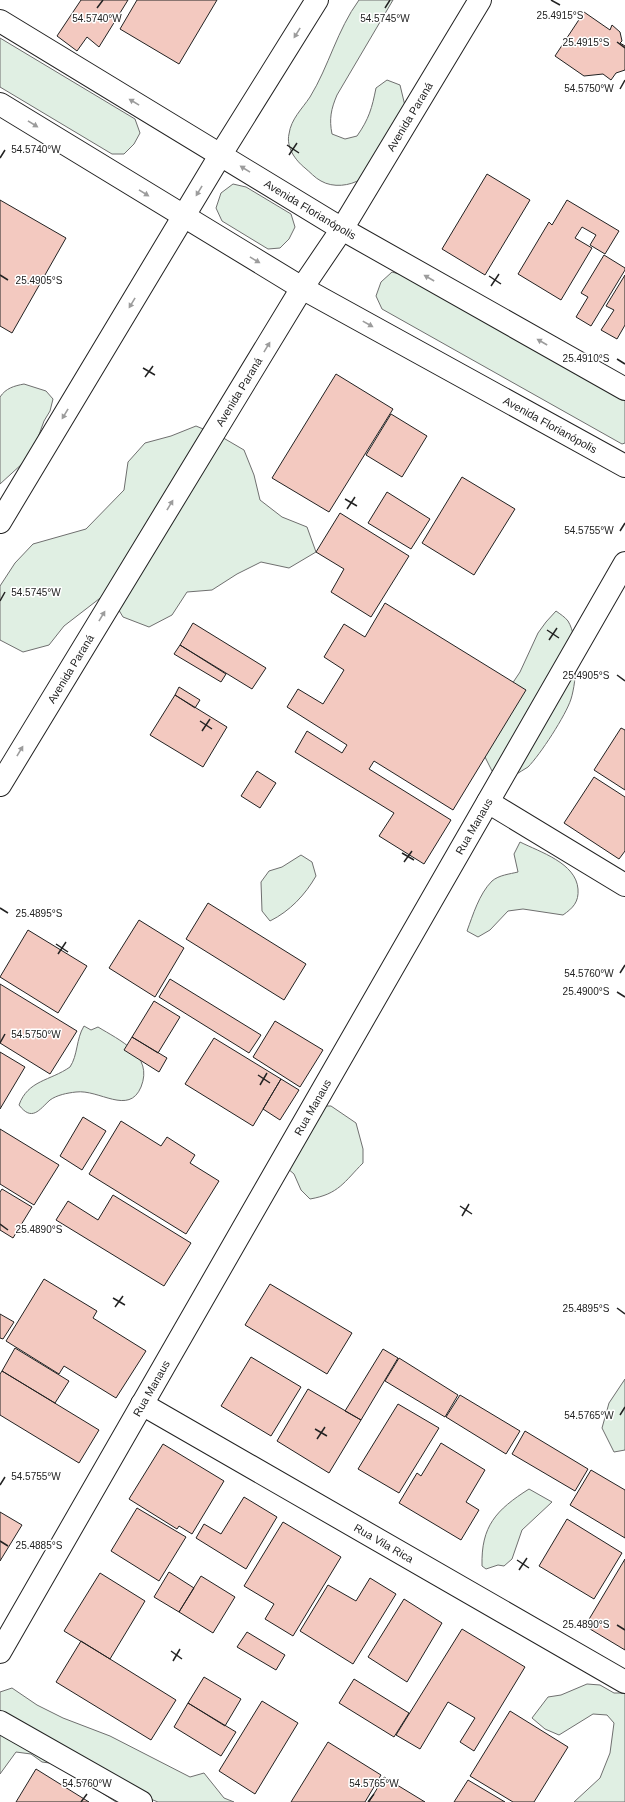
<svg xmlns="http://www.w3.org/2000/svg" width="625" height="1802" font-family="Helvetica,sans-serif">
<style>
.green{fill:#e0efe3;stroke:#6f6f6f}
.building{fill:#f3c9c0;stroke:#222}
.lines{fill:none;stroke-linecap:round;stroke-linejoin:round}
.minor-casing{stroke:#222;stroke-width:24}
.tertiary-casing{stroke:#222;stroke-width:24}
.secondary-casing{stroke:#222;stroke-width:24}
.minor{stroke:#fff;stroke-width:22}
.tertiary{stroke:#fff;stroke-width:22}
.secondary{stroke:#fff;stroke-width:22}
.oneway{fill:#9c9c9c}
.ticks{fill:none;stroke:#222;stroke-width:1.5}
.labels{text-anchor:middle;stroke-width:3;stroke-linejoin:round;paint-order:stroke}
.street-label{font-size:11px;fill:#222;stroke:#fff}
.ticks-label{font-size:10px;text-anchor:middle;fill:#222;stroke:#fff;stroke-width:3;stroke-linejoin:round;paint-order:stroke}
</style>
<rect width="100%" height="100%" fill="#fff"/>
<path class="green" d="M359,0H393L337,95C331,109 329,119 332,134L345,139L357,136C369,119 372,108 376,88L387,80L400,85L406,110C395,127 384,144 373,161C370,166 366,175 361,179C350,186 333,188 321,181C315,178 310,172 305,168C295,160 286,147 289,134C291,119 302,109 310,97C329,66 337,30 359,0Z
M0,38L135,119L140,133L134,144L124,154H112L0,87Z
M233,184L246,187L291,214L295,227L289,239L280,248L268,249L222,221L216,208L221,193Z
M392,272L406,276L625,398V443L622,444L382,309L376,296L381,282Z
M24,384L46,391L53,399L50,411L44,421L36,443L23,463L0,484V397C6,388 14,386 24,384Z
M196,426L220,436L244,450L254,475L260,500L282,517L307,527L316,552L289,568L261,562L237,574L212,590L187,592L172,615L149,627L123,617L108,592L64,626L49,645L23,652L0,640V586L15,563L33,544L86,529L124,490L128,462L145,443L171,436Z
M556,611C560,614 565,617 568,621C579,639 577,680 571,699C566,715 540,755 528,767C524,770 519,772 515,775L492,771L485,757L487,743L502,699L520,672L538,633L546,622Z
M520,842C540,852 576,863 578,889C579,902 573,908 563,915L523,909L508,911L490,930L478,937L467,931C473,915 479,894 492,881C499,875 510,874 518,872L514,854Z
M301,855L312,862L316,876C305,895 290,911 270,921L262,911L261,882L269,871L282,867Z
M84,1026L91,1030L98,1027C119,1040 154,1055 141,1087C129,1116 99,1089 76,1092C67,1093 57,1095 50,1100C39,1110 32,1122 19,1105C28,1080 50,1081 70,1067C78,1055 76,1039 84,1026Z
M323,1106H331L356,1123L363,1149V1163C344,1182 339,1194 310,1199L301,1190L294,1174L287,1168Z
M625,1379V1450L614,1452L602,1428L609,1403Z
M529,1489L552,1502L522,1530L512,1559L504,1566L498,1565L486,1569L482,1566C481,1526 496,1510 529,1489Z
M587,1684L600,1685L614,1693H625V1802H574L600,1778L610,1753L614,1723L607,1715L593,1714L559,1735L545,1729L532,1718L548,1697L561,1695Z
M12,1688L37,1705L63,1718L110,1736L190,1777L204,1773L224,1798L234,1802H158L148,1798L142,1802H116L57,1764L42,1762L31,1754L16,1752L0,1774V1692Z"/>
<path class="building" d="M81,0H128L99,47L87,37L77,51L57,36Z
M137,0H217L179,64L120,29Z
M584,12L610,30L612,25L620,32L622,41L620,43L625,46V70L616,73L611,80L603,74L584,76L555,56Z
M487,174L530,200L485,275L442,249Z
M0,200L66,238L12,333L0,326Z
M567,200L619,231L605,254L590,245L596,235L582,227L575,238L592,248L561,300L518,274L549,222L552,225Z
M604,255L625,268V270L591,326L576,317L588,297L581,293Z
M625,275V325L617,339L601,330L614,310L606,306Z
M336,374L393,409L329,512L272,478Z
M391,414L427,436L402,477L366,455Z
M462,477L515,509L474,575L422,543Z
M387,492L430,519L411,549L368,523Z
M340,513L409,556L371,617L331,592L344,569L316,552Z
M385,603L526,690L453,810L374,761L369,769L451,820L424,864L379,836L394,813L295,752L307,731L342,753L347,745L287,707L298,689L323,704L344,670L324,657L344,624L365,637Z
M193,623L266,668L252,689L180,645Z
M180,645L226,674L221,682L174,654Z
M179,687L200,700L195,708L175,695Z
M175,695L227,727L203,767L150,735Z
M621,728L625,730V790L594,770Z
M257,771L276,783L260,808L241,796Z
M594,777L625,797V851L619,859L564,823Z
M208,903L306,964L284,1000L186,939Z
M139,920L184,948L155,997L109,968Z
M28,930L87,966L58,1013L0,977Z
M170,979L261,1035L249,1053L159,997Z
M0,984L77,1031L50,1074L0,1043Z
M154,1001L180,1017L158,1053L132,1037Z
M275,1021L323,1050L300,1087L253,1057Z
M132,1037L167,1058L159,1072L124,1050Z
M214,1038L281,1079L253,1126L185,1084Z
M0,1052L25,1067L0,1109Z
M281,1079L299,1090L280,1120L263,1109Z
M83,1117L106,1131L82,1170L60,1156Z
M121,1121L161,1146L167,1137L195,1155L190,1163L219,1181L186,1234L89,1174Z
M0,1129L59,1165L34,1205L0,1184Z
M2,1189L32,1207L13,1238L0,1230V1192Z
M113,1195L191,1243L164,1286L56,1220L68,1201L98,1220Z
M44,1279L97,1311L93,1318L146,1351L116,1398L64,1366L59,1374L6,1341Z
M270,1284L352,1333L327,1374L245,1325Z
M0,1314L14,1322L3,1339L0,1338Z
M15,1348L69,1381L55,1403L2,1371Z
M383,1349L398,1358L361,1420L345,1411Z
M251,1357L301,1387L271,1436L221,1406Z
M399,1358L458,1395L445,1417L385,1381Z
M2,1371L99,1430L79,1463L0,1415V1374Z
M308,1389L361,1420L329,1473L277,1441Z
M460,1395L520,1431L506,1454L446,1417Z
M398,1404L439,1428L399,1493L358,1469Z
M525,1431L588,1469L575,1491L512,1454Z
M441,1443L485,1470L466,1502L479,1510L461,1540L399,1503L417,1473L421,1476Z
M163,1444L224,1481L192,1534L179,1526L177,1529L129,1499Z
M591,1470L625,1490V1538L570,1505Z
M244,1497L277,1517L246,1569L196,1538L204,1524L221,1534Z
M137,1508L186,1537L159,1581L111,1551Z
M0,1512L22,1525L0,1561Z
M567,1519L622,1553L594,1599L539,1566Z
M283,1522L341,1557L293,1636L265,1619L274,1604L244,1586Z
M625,1559V1650L585,1626Z
M169,1572L194,1588L179,1612L154,1597Z
M100,1573L145,1601L110,1659L64,1631Z
M201,1576L235,1597L213,1633L179,1612Z
M370,1578L396,1594L353,1664L300,1631L328,1585L356,1601Z
M404,1599L442,1623L407,1682L368,1657Z
M462,1629L525,1667L474,1751L460,1742L475,1718L448,1702L420,1749L396,1735Z
M247,1632L285,1655L276,1670L237,1647Z
M81,1641L176,1700L151,1740L56,1682Z
M204,1677L241,1699L225,1726L188,1703Z
M354,1679L409,1713L394,1737L339,1703Z
M262,1701L298,1723L255,1794L219,1771Z
M188,1703L236,1732L221,1756L174,1727Z
M510,1711L568,1747L534,1802H513L470,1776Z
M328,1742L381,1775L365,1802H291Z
M36,1769L89,1802H16Z
M384,1777L425,1802H369Z
M468,1780L505,1802H454Z"/>
<g class="lines">
<g class="minor-casing">
<g id="minor">
<path d="M488,802L625,885"/>
<path id="s1" d="M142,1404L625,1682"/>
<path d="M0,1722L141,1802"/>
</g>
</g>
<g class="tertiary-casing">
<g id="tertiary">
<path id="s2" d="M0,21L342,229L625,389"/>
<path id="s3" d="M0,104L302,288L625,466"/>
<path id="s4" d="M0,1652L625,563"/>
</g>
</g>
<g class="secondary-casing">
<g id="secondary">
<path d="M0,522L221,154L317,0"/>
<path id="s5" d="M0,785L302,288L342,229L480,0"/>
</g>
</g>
<use href="#minor" class="minor"/>
<use href="#tertiary" class="tertiary"/>
<use href="#secondary" class="secondary"/>
</g>
<defs><path id="oneway-solid" d="M-6-.8H1V-3.2L6.5 0L1 3.2V.8H-6Z"/></defs>
<g class="oneway">
<use href="#oneway-solid" transform="translate(297 33) rotate(122)"/>
<use href="#oneway-solid" transform="translate(134 102) rotate(-149)"/>
<use href="#oneway-solid" transform="translate(33 124) rotate(32)"/>
<use href="#oneway-solid" transform="translate(245 169) rotate(-148)"/>
<use href="#oneway-solid" transform="translate(199 191) rotate(121)"/>
<use href="#oneway-solid" transform="translate(144 193) rotate(32)"/>
<use href="#oneway-solid" transform="translate(255 260) rotate(31)"/>
<use href="#oneway-solid" transform="translate(429 278) rotate(-150)"/>
<use href="#oneway-solid" transform="translate(132 303) rotate(121)"/>
<use href="#oneway-solid" transform="translate(368 324) rotate(29)"/>
<use href="#oneway-solid" transform="translate(542 342) rotate(-150)"/>
<use href="#oneway-solid" transform="translate(267 347) rotate(-59)"/>
<use href="#oneway-solid" transform="translate(65 414) rotate(121)"/>
<use href="#oneway-solid" transform="translate(170 505) rotate(-59)"/>
<use href="#oneway-solid" transform="translate(102 616) rotate(-59)"/>
<use href="#oneway-solid" transform="translate(20 751) rotate(-59)"/>
</g>
<path class="ticks" d="M551,0L560,5M97,8L103,0M385,8L390,0M617,42L625,48M620,89L625,80M287,145L299,153M289,155L297,143M0,158L5,150M0,275L8,280M489,276L501,284M491,286L499,274M617,359L625,364M143,368L155,375M145,377L153,366M345,499L357,506M347,509L355,497M620,531L625,523M0,601L5,592M547,630L559,638M549,640L557,628M617,675L625,681M200,721L212,729M202,731L210,719M402,853L414,860M404,862L412,851M0,908L8,913M56,944L68,952M58,954L66,942M620,973L625,965M617,992L625,997M0,1043L5,1034M258,1075L270,1083M260,1085L267,1073M460,1206L472,1214M462,1216L469,1204M0,1224L8,1230M113,1298L125,1305M115,1307L123,1296M617,1308L625,1314M620,1415L625,1407M315,1429L327,1436M317,1439L325,1427M0,1485L5,1477M0,1541L8,1546M517,1560L529,1568M519,1570L527,1558M617,1625L625,1630M171,1651L182,1659M173,1661L180,1649M81,1802L87,1794M368,1802L374,1794"/>
<g class="labels">
<g class="street-label">
<text dy="4" stroke="none"><textPath href="#s5" startOffset="784">Avenida Paraná</textPath></text>
<text dy="4" stroke="none"><textPath href="#s2" startOffset="363">Avenida Florianópolis</textPath></text>
<text dy="4" stroke="none"><textPath href="#s5" startOffset="460">Avenida Paraná</textPath></text>
<text dy="4" stroke="none"><textPath href="#s3" startOffset="637">Avenida Florianópolis</textPath></text>
<text dy="4" stroke="none"><textPath href="#s5" startOffset="136">Avenida Paraná</textPath></text>
<text dy="4" stroke="none"><textPath href="#s4" startOffset="952">Rua Manaus</textPath></text>
<text dy="4" stroke="none"><textPath href="#s4" startOffset="628">Rua Manaus</textPath></text>
<text dy="4" stroke="none"><textPath href="#s4" startOffset="304">Rua Manaus</textPath></text>
<text dy="4" stroke="none"><textPath href="#s1" startOffset="279">Rua Vila Rica</textPath></text>
</g>
</g>
<g class="ticks-label">
<text x="560" y="19">25.4915°S</text>
<text x="97" y="22">54.5740°W</text>
<text x="385" y="22">54.5745°W</text>
<text x="586" y="46">25.4915°S</text>
<text x="589" y="92">54.5750°W</text>
<text x="36" y="153">54.5740°W</text>
<text x="39" y="284">25.4905°S</text>
<text x="586" y="362">25.4910°S</text>
<text x="589" y="534">54.5755°W</text>
<text x="36" y="596">54.5745°W</text>
<text x="586" y="679">25.4905°S</text>
<text x="39" y="917">25.4895°S</text>
<text x="589" y="977">54.5760°W</text>
<text x="586" y="995">25.4900°S</text>
<text x="36" y="1038">54.5750°W</text>
<text x="39" y="1233">25.4890°S</text>
<text x="586" y="1312">25.4895°S</text>
<text x="589" y="1419">54.5765°W</text>
<text x="36" y="1480">54.5755°W</text>
<text x="39" y="1549">25.4885°S</text>
<text x="586" y="1628">25.4890°S</text>
<text x="87" y="1787">54.5760°W</text>
<text x="374" y="1787">54.5765°W</text>
</g>
</svg>
